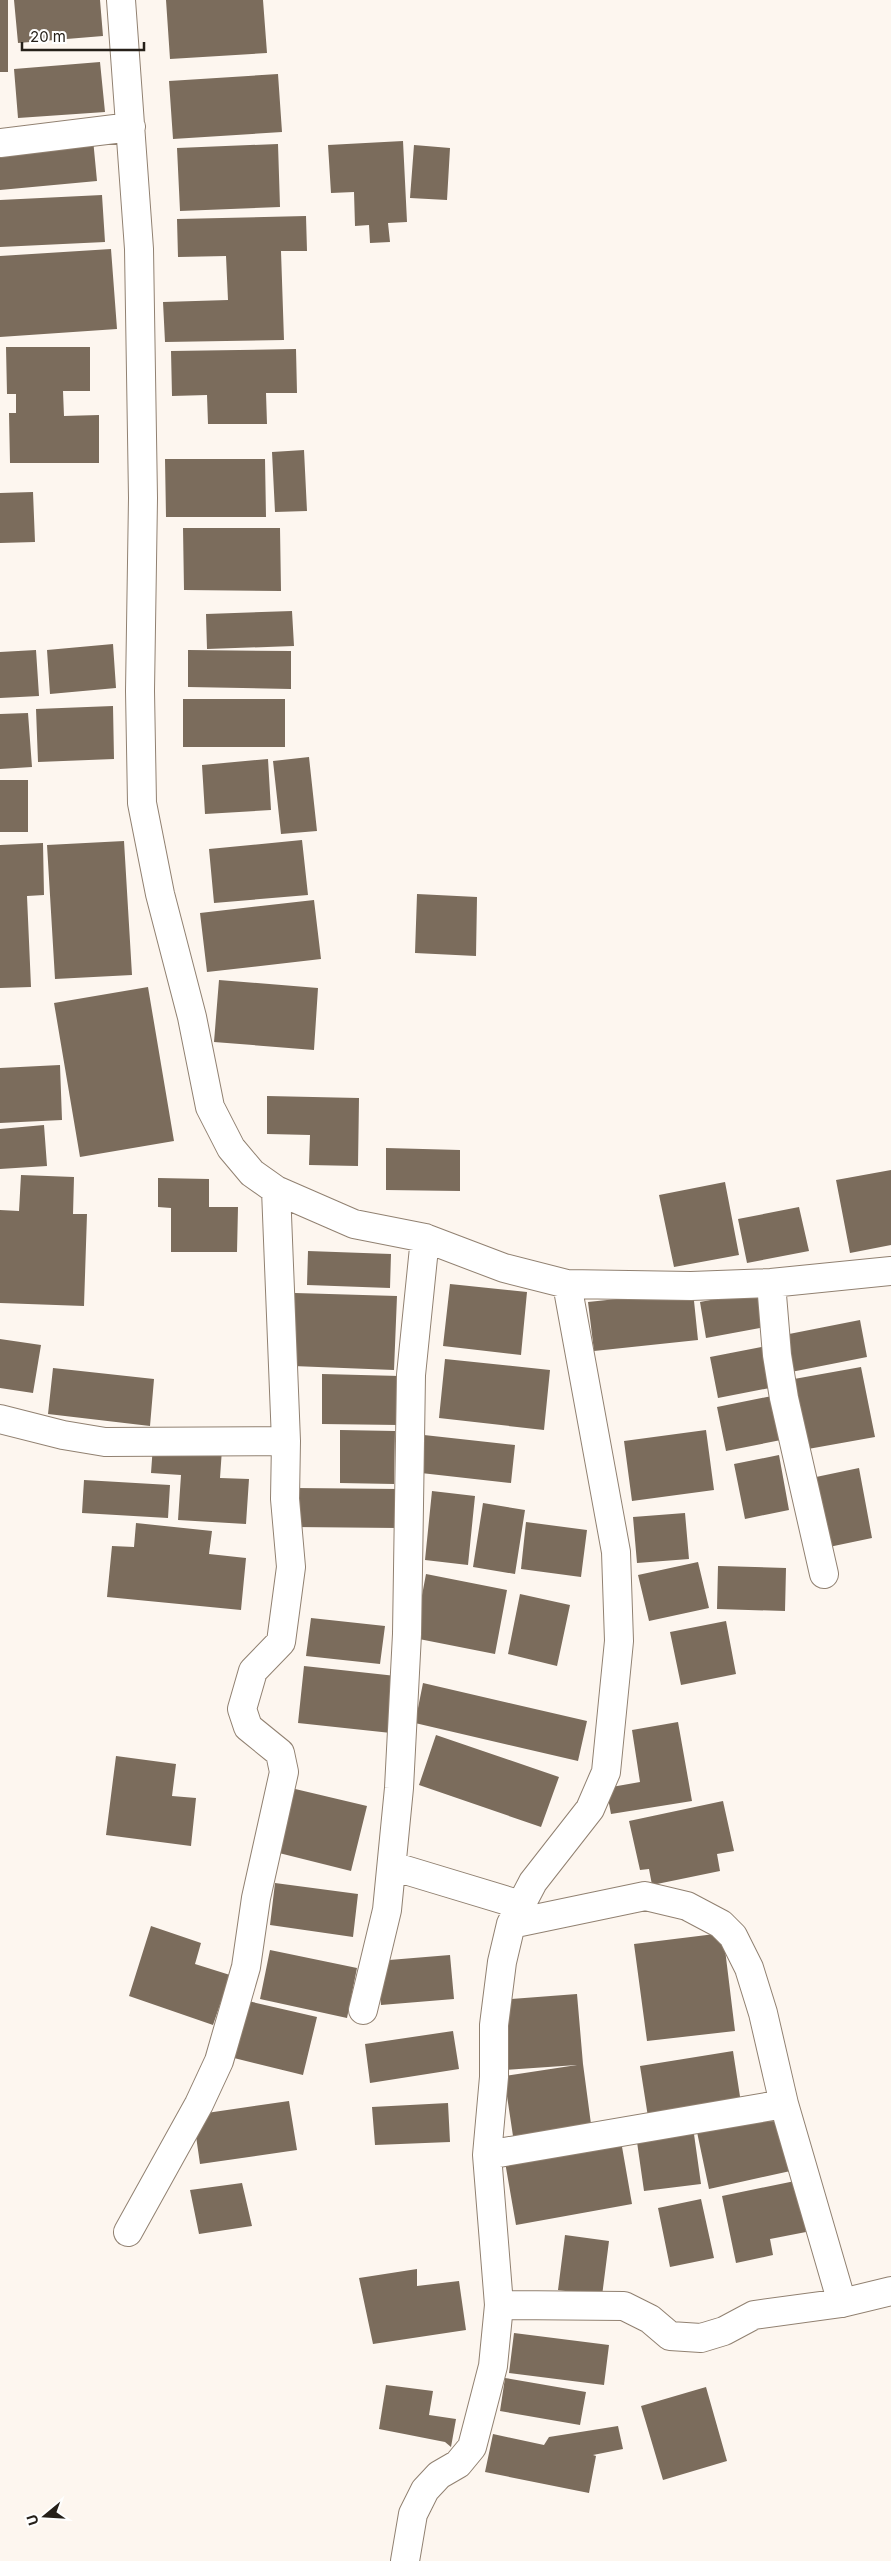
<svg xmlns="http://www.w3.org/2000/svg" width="891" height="2561" font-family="Inter,sans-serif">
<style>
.building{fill:#7b6c5c}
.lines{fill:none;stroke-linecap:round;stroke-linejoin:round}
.street-casing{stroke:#918171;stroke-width:30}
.street{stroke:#fff;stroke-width:28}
</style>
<rect width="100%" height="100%" fill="#fdf6ef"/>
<path class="building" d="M0,0H8V72H0Z
M14,0H100L103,36L18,43Z
M166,0H263L267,53L170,59Z
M100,62L105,112L18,118L14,69Z
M278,74L282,132L173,139L169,81Z
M93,139L97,181L0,190V147Z
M403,141L407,222L388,223L390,242L370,243L369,225L355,226L354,192L331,193L328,145Z
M278,144L280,207L180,211L177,148Z
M414,145L450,148L447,200L410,198Z
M102,195L105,242L0,247V200Z
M306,216L307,251H281L284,340L165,342L163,302L228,300L226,256L178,257L177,219Z
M111,249L117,329L0,337V256Z
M6,347H90V391H63L64,416L99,415V463H10L9,413H16V394H7Z
M296,349L297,393H266L267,424H208L207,395L172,396L171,351Z
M304,450L307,511L275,512L272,452Z
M165,459H265L266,517H166Z
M33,492L35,542L0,543V493Z
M183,528H280L281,591L184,590Z
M292,611L294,646L207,649L206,614Z
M113,644L116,688L50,694L47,650Z
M36,650L39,696L0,698V652Z
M188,650L291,651V689L188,687Z
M183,699H285V747H183Z
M113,706L114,759L38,762L36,709Z
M28,713L32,767L0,769V714Z
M309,757L317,831L281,834L273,761Z
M268,759L271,810L205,814L202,765Z
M0,780H28V832H0Z
M302,840L308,895L214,903L209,849Z
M124,841L132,975L55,979L47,845Z
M43,843L44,895L27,896L31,987L0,988V845Z
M417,894L477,897L476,956L415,953Z
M314,900L321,959L207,972L200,913Z
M219,980L318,988L314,1050L214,1042Z
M148,987L174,1141L80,1157L54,1003Z
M60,1065L62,1120L0,1123V1068Z
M267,1096L359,1098L358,1166L309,1165L310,1135L267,1134Z
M44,1125L47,1166L0,1169V1129Z
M386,1148L460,1150V1191L386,1190Z
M891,1170V1245L850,1253L836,1180Z
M21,1175L74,1177L73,1214H87L84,1306L0,1303V1210L19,1211Z
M158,1178L209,1179V1207H238L237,1252H171V1208L158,1207Z
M725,1182L739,1255L674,1267L659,1195Z
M799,1207L809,1251L747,1263L738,1219Z
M308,1251L391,1254L390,1288L307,1285Z
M450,1284L527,1292L521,1355L443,1346Z
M763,1290L770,1326L706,1338L700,1302Z
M693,1291L698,1340L594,1351L588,1302Z
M295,1293L397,1296L394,1370L293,1366Z
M860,1320L867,1357L791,1372L784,1335Z
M0,1339L41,1345L33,1393L0,1388Z
M767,1346L775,1387L718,1398L710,1357Z
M445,1359L550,1370L544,1430L439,1418Z
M861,1367L875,1437L808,1449L794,1379Z
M53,1368L154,1379L150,1426L48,1414Z
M322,1374L400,1376L399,1425L322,1424Z
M777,1395L786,1439L726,1451L717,1407Z
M340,1430L395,1431L394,1484L340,1483Z
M706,1430L714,1490L632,1501L624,1441Z
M424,1435L515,1445L511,1483L421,1473Z
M153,1445L222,1449L220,1478L249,1479L246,1524L178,1520L181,1475L151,1473Z
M779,1455L789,1510L745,1519L734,1464Z
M859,1468L872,1538L829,1547L816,1477Z
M84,1480L170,1485L168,1518L82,1513Z
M295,1488L399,1489L398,1528L295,1527Z
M432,1491L475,1496L468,1565L425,1560Z
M483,1503L525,1510L515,1574L473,1567Z
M685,1513L689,1559L637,1563L633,1517Z
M526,1522L587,1530L581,1577L521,1569Z
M136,1523L212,1531L209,1554L246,1558L241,1610L107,1597L112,1546L134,1547Z
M698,1562L709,1608L649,1621L638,1575Z
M718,1566L786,1568L785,1611L717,1609Z
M426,1574L507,1590L495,1654L414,1638Z
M520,1594L570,1605L557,1666L508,1654Z
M311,1618L385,1626L380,1664L306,1656Z
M726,1621L736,1674L681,1685L670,1632Z
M304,1666L396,1676L391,1733L298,1723Z
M423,1683L587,1721L578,1761L415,1723Z
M678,1722L692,1801L611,1814L606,1788L640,1782L632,1730Z
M436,1735L559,1777L541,1827L419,1785Z
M116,1756L176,1764L172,1796L196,1798L191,1846L106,1835Z
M291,1788L367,1806L351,1871L275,1852Z
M723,1801L734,1851L717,1854L720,1871L652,1885L649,1869L640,1870L629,1821Z
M275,1883L358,1894L353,1937L270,1925Z
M151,1926L201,1943L195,1964L230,1975L213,2025L129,1996Z
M723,1933L735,2031L647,2041L634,1944Z
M270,1950L357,1968L347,2018L260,1999Z
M450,1955L454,1999L381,2005L377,1961Z
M577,1994L583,2064L591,2124L513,2136L504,2076L577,2065L505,2070L499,2000Z
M248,2001L317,2017L303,2075L234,2058Z
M453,2031L459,2069L370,2083L365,2044Z
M733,2051L741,2103L648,2117L640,2066Z
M289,2101L297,2150L200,2164L193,2115Z
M448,2103L450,2142L375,2145L372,2107Z
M783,2113L795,2170L709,2189L697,2132Z
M693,2127L701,2184L644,2191L636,2135Z
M621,2141L632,2204L516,2225L505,2162Z
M795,2181L806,2232L770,2239L773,2255L736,2263L722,2196Z
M242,2183L252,2226L199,2234L190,2190Z
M701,2199L714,2258L670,2267L658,2208Z
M565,2235L609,2241L602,2296L558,2290Z
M417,2269V2286L459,2281L466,2330L373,2344L359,2278Z
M514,2333L609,2345L604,2385L509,2373Z
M505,2378L586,2392L580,2425L500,2411Z
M386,2385L433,2391L429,2415L456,2419L451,2447L445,2442L379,2429Z
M706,2387L727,2461L663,2480L641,2406Z
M618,2426L623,2449L593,2455L596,2456L589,2493L485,2472L493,2434L544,2445L549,2437Z"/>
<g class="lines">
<g class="street-casing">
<path id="street" d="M121,0L139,249L143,498L140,691L142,803L160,894L192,1017L210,1107L231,1148L252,1173L276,1190L354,1224L425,1238L504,1268L567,1284L691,1286L771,1283L891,1271
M0,143L131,127
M771,1283L777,1355L784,1398L824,1574
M0,1419L63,1435L105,1442L286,1441
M392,1866L521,1905
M363,2010L387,1910L399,1788L407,1634L411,1375L425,1238
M784,2104L842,2303
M487,2155L784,2104L763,2013L749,1968L733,1936L721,1924L687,1906L645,1896L511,1924
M128,2232L199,2104L219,2061L246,1967L256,1898L284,1772L280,1753L248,1727L242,1709L253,1671L281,1642L291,1567L285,1499L286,1441L276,1190
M499,2305L624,2306L650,2319L670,2336L701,2338L724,2331L754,2315L842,2303L891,2291
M405,2561L413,2514L425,2490L439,2475L458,2464L472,2447L493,2366L499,2305L487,2155L494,2077V2025L502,1962L511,1924L533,1882L590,1809L606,1772L619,1641L616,1552L567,1284"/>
</g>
<use href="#street" class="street"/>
</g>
<g transform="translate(45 2516) rotate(252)" stroke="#ffffff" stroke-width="4" paint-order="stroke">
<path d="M0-4L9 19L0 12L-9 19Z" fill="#262019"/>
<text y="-8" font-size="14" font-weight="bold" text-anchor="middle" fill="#262019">U</text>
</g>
<path d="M22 42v8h122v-8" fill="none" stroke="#262019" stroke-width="2.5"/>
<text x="30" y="42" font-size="15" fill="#262019" stroke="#ffffff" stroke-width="4" paint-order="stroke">20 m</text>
</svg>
